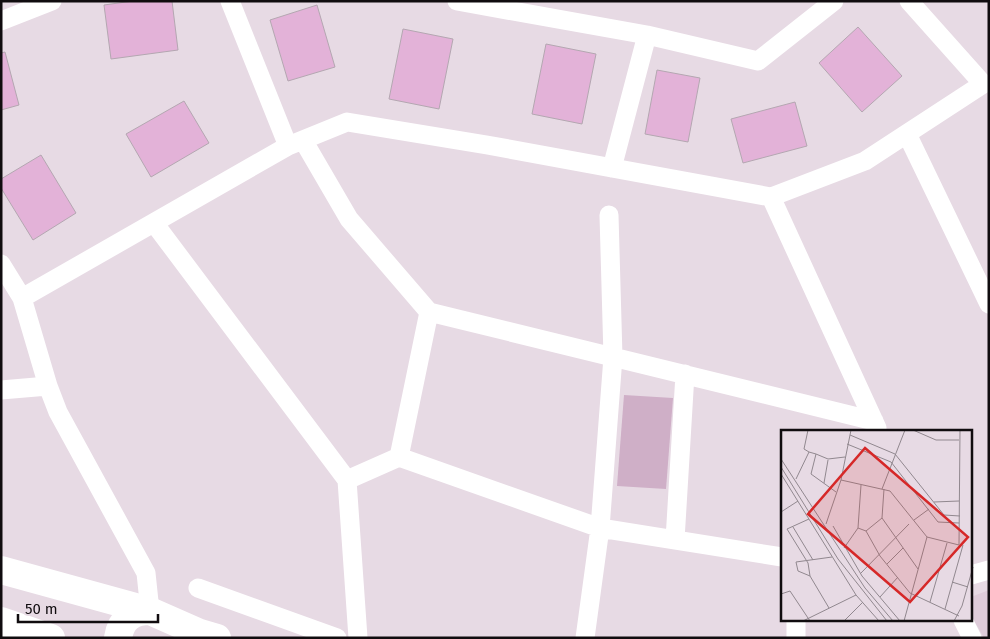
<svg xmlns="http://www.w3.org/2000/svg" width="990" height="639" font-family="'Fira Sans',sans-serif">
<style>
.built{fill:#dfccda}
.green{fill:#cfafc7}
.building{fill:#e3b2d8;stroke:#b4a7b1}
.lines{fill:none;stroke-linecap:round;stroke-linejoin:round}
.street{stroke:#fff;stroke-width:19}
.highway{stroke:#fff;stroke-width:28}
.inset-road{fill:none;stroke:#91888f;stroke-width:1}
.view{fill:#d62828;fill-opacity:0.15;stroke:#d62828;stroke-width:2.5}
.inset-edge{fill:none;stroke:#100c0f;stroke-width:2.5}
</style>
<rect width="100%" height="100%" fill="#e7dae4"/>
<path class="built" d="M989,590V638H984L971,615V597Z"/>
<path class="green" d="M624,395L673,398L666,489L617,486Z"/>
<path class="building" d="M133,1H172L178,50L111,59L104,5Z
M317,5L335,67L288,81L270,20Z
M858,27L902,76L862,112L819,63Z
M403,29L453,39L439,109L389,99Z
M546,44L596,54L582,124L532,114Z
M5,52L19,105L1,110V53Z
M657,70L700,78L688,142L645,134Z
M184,101L209,143L151,177L126,134Z
M795,102L807,146L743,163L731,119Z
M41,155L76,213L33,240L1,188V179Z"/>
<g class="lines">
<path class="street" d="M230,1L288,146
M457,1L647,35L758,61L834,1
M1,21L52,1
M907,134L989,304
M303,140L349,219L429,312L399,457L347,480
M612,168L647,35
M771,197L877,428
M154,223L347,480L358,638
M1,264L22,298L48,386L58,412L146,573L150,611
M22,298L288,146L347,122L487,145L771,197L865,161L983,84L909,1
M429,312L874,421
M1,390L48,386
M399,457L600,528L782,557
M675,540L685,374
M971,575L989,570
M198,588L337,638
M963,620L972,638
M585,638L600,528L613,357L609,215
M796,638V620"/>
<path class="highway" d="M1,570L150,611L200,633L217,638
M1,621L51,638
M118,638C121,619 132,611 150,611"/>
</g>
<g transform="translate(781 430)">
<rect width="191" height="191" fill="#e7dae4"/>
<path class="inset-road" d="M27,0L23,19L28,22M132,0L155,10H178M69,5L114,24L163,85L179,86M66,14L110,32L157,92L178,93M35,24L47,29L64,27M0,29L84,158L112,191M0,37L57,129L106,191M0,44L75,165L98,191M15,49L28,22L35,24L30,44L55,62M60,50L109,61L146,107L178,115L179,0M43,53L47,30M101,59L124,0M153,72L178,71M0,82L17,71M101,88L137,139M28,89L6,99L27,133L29,146L48,178M133,90L148,79M45,94L60,50L70,0M52,96L81,146L119,191M12,97L32,130M77,98L85,101L101,88L103,59M85,101L99,126L129,163L178,186M63,118L77,98L80,55M106,134L122,118M80,143L128,94M29,146L17,141L15,132L51,127M171,152L187,157M0,164L9,161L29,191M99,167L117,147M149,172L166,113M164,179L182,115M22,191L75,165M63,191L82,172M123,191L146,107M173,191L181,176L192,137"/>
<path class="view" d="M84,18L187,107L129,172L27,84Z"/>
<rect width="191" height="191" class="inset-edge"/>
</g>
<rect width="990" height="639" fill="none" stroke="#100c0f" stroke-width="5"/>
<path d="M18 614v8h140v-8" fill="none" stroke="#100c0f" stroke-width="2.5"/>
<text x="25" y="614" font-size="15" fill="#100c0f" stroke="#e7dae4" stroke-width="4" paint-order="stroke">50 m</text>
</svg>
